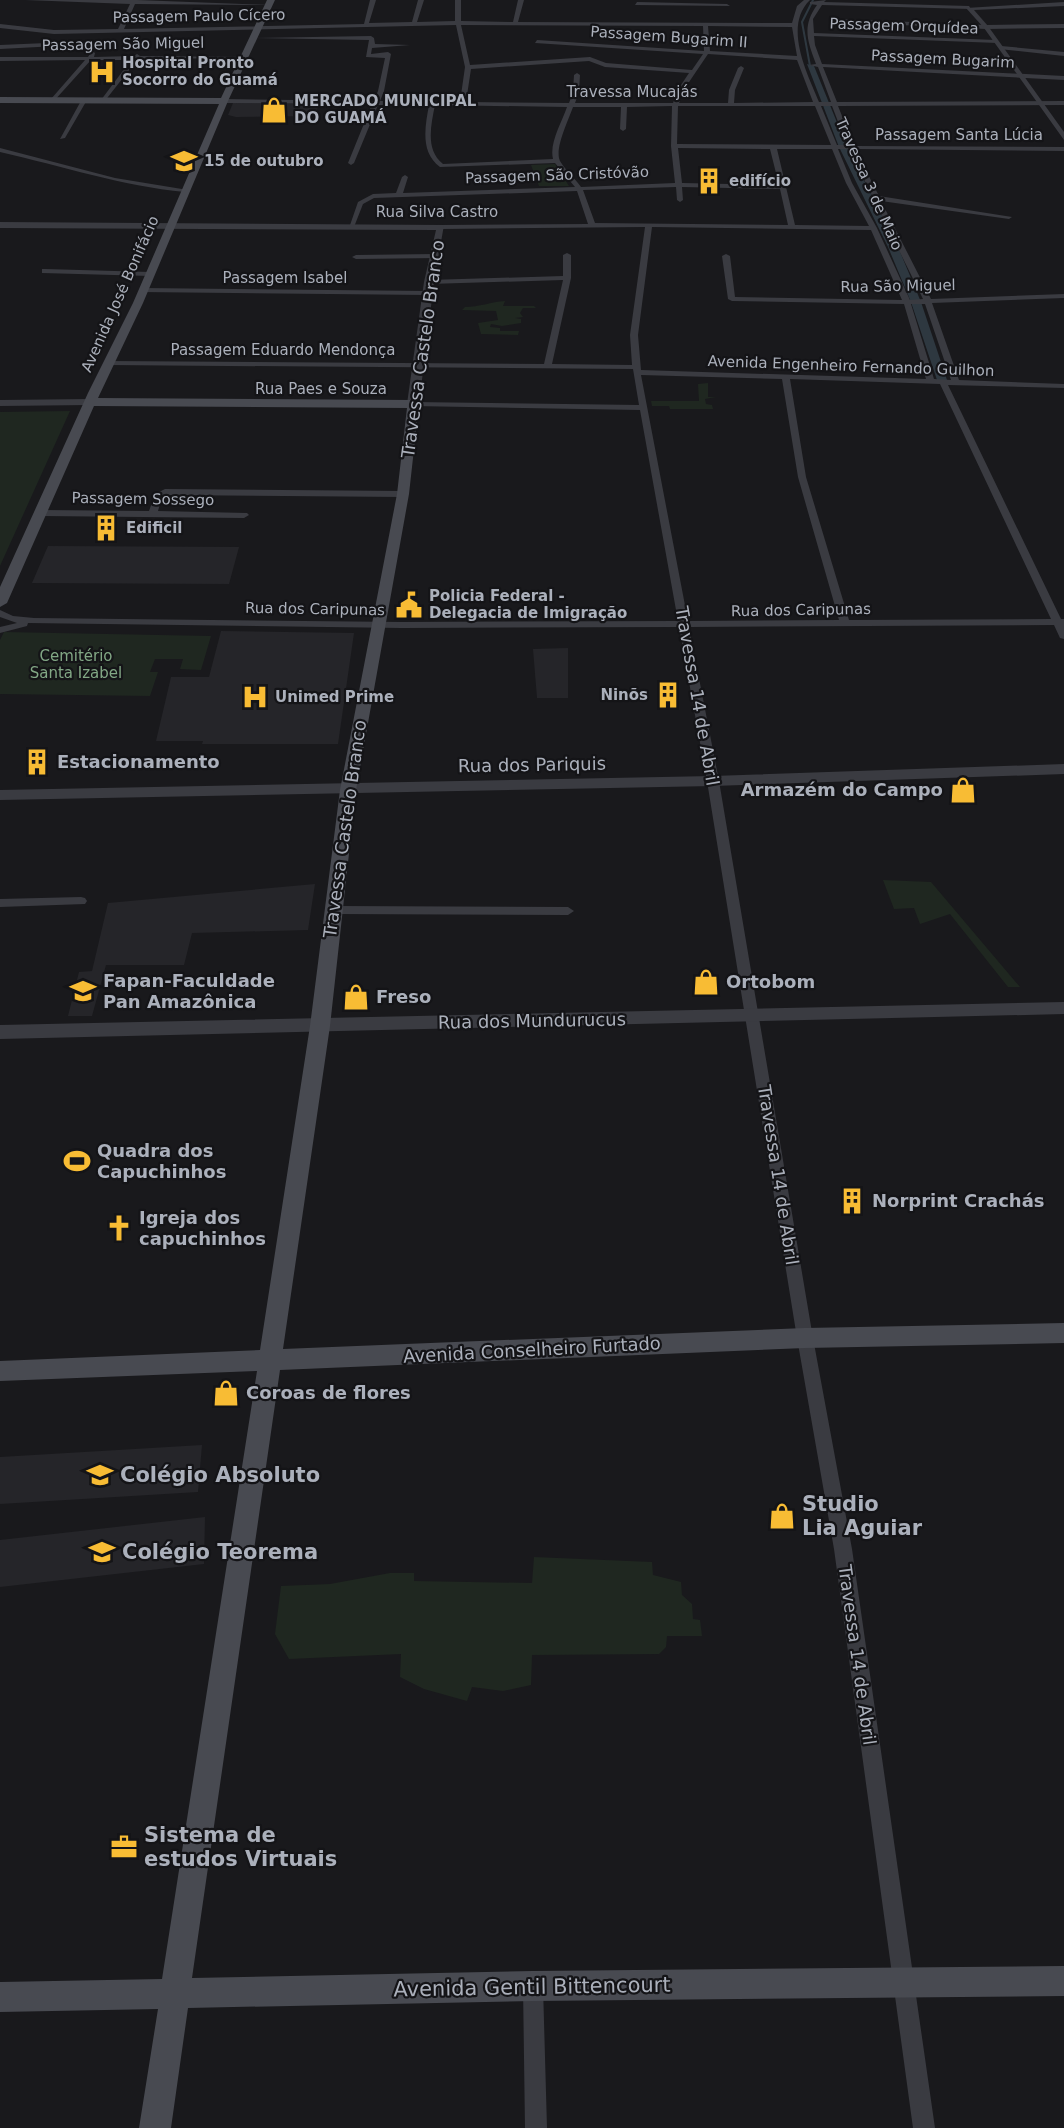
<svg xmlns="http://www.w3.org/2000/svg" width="1064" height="2128" font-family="'DejaVu Sans',sans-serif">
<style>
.built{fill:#252529}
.green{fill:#1f2720}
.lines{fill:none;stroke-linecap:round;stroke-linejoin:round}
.stream{stroke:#2e3840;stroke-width:2}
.canal{fill:#2e3840;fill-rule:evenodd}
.minor{fill:#3a3b41;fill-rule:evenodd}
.tertiary{fill:#3a3b41;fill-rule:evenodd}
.secondary{fill:#484a51;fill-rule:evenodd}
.labels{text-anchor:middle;stroke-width:4.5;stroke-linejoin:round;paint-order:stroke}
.far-street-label{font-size:15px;fill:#abb0bb;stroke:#141417}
.far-poi-label{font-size:15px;font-weight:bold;fill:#abb0bb;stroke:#141417;text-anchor:start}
.far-park-label{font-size:15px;fill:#82a785;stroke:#141417}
.street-label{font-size:18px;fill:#abb0bb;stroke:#141417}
.poi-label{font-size:18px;font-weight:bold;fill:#abb0bb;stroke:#141417;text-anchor:start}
.near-poi-label{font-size:21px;font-weight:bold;fill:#abb0bb;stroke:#141417;text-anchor:start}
.near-street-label{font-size:21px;fill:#abb0bb;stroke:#141417}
</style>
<rect width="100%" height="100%" fill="#19191c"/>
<path class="built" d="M233,103L319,104L315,116L236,117L228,115Z
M48,546L239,547L229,584L32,583Z
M221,631L354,633L338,744H202L203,741H156L171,677H209Z
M568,648V698H537L533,649Z
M315,884L308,930L192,933L184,965H106L92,1016H68L79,972L92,971L108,903Z
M202,1445L198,1492L0,1504V1457Z
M205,1517L204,1564L0,1587V1540Z"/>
<path class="green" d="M555,164L569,186H539L531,165Z
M505,301L503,306H534L536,308H523L520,313L523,317L515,318L521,319V323L502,326L491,324L490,327L500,328V331H519L518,335L481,334L478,323L498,320L496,311L462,310L465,307C479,307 491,302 505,301Z
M708,383V397H716L705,399L706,404L712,405L713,409H670L669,406H652L651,401H699L698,384Z
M70,411L0,566V412Z
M4,632L211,636L201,670L180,669L183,659H155L150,672H158L150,696L0,694V640Z
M883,880L931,882L1020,987H1008L950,914L920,924L914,908L894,909Z
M534,1557L652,1562L653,1575L681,1582L682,1595L692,1604L693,1619L700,1620L702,1636H667L666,1647L659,1654L532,1655L531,1685L503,1691L472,1687L467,1701L424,1689L400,1677L401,1654L289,1659L275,1634L281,1586L330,1584L390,1573H414V1581L532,1583Z"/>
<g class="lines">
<path class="stream" d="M810,66L802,22L813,0"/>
<path class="canal" d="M807,64L814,66L847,147L898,247L921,302L948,383L947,385L938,383L911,302L888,247L839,147Z"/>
<path class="minor" d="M25,0H137L272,5L135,4L124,29L364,24L370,0H376L369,23L412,22L418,0H424L417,22L455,21V0H461V21L513,22L518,0H524L518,22L792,23L797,6L804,0H810C783,26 807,73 819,102H831L818,67L809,65L816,64C807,40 802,26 817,5L810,4V2L826,0L824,2L969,6L971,9L822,5L813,19L814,33L996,40L998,43L814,36L815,45L822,64L1064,76V80L823,67L837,102L1064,101V105L838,106L854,146L1064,147V151L855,149L879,196L1012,217L1009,219L881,201L931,299L1064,294V298L932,303L959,380L1064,384V388L948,385L1061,619H1064V639L1060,638L1054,625L689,627L719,781L813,1338L852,1549L935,2128H913L834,1549L797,1338L707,781L679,627L402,628L28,623L27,626L0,633V627L17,623L0,617V610L13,616L34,618L402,622L678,621L640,410L413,406L409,404L413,402L639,405L633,369L108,365L104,363L108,361L544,364L563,280L429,284L425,282L429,280L563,276V255L567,253L571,255V278L552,364L632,365L630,335L645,227L441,229L438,227L441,225L588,224L577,191L374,198L363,204L354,227L349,228L358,202L373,194L396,193L402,177L405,175L408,177L403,193L575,187L555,163L440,167C420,152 425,127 429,105H378L354,163L351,165L348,163L372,104L224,103L221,101L224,99L374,101L378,91L385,58L366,57L369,40L250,38L371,36L374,38L375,44L410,45L372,48L371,54L388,52L391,54L384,91L380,101L460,102L465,67L456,25L54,34L0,28V24L54,30L118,29L130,4ZM461,25L703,26L704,51L537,40L535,43L703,54L692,70L606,63L590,57L470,65ZM708,26L792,27L797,56L710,51ZM708,54L797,60L813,102L734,103L735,90L744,68L741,66L738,68L729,90L728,103H679L685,88ZM589,61L605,67L689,73L679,88L673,103H575L579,92L580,75L577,73L574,75L573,92L569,103L466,102L471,69ZM435,105L567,107C562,122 549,143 553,159L443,164C425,150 431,125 435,105ZM672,106L671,146L675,183L581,187C575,178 565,170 560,161C554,149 569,119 573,107H621L620,129L623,131L626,129L627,107ZM678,106H815L831,145L677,144ZM821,106H832L847,145H837ZM678,148L770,149L779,185L682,183ZM777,149H832L846,183L869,226L795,225ZM838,149H849L923,299L910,300L877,228L852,183ZM676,187L677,200L680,202L683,200L682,187L780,189L788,225L595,223L583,190ZM652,227L871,230L902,300L735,297L730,256L726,254L722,256L728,299L732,301L904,304L926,379L641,370L638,335ZM911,304H925L951,380L934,379ZM641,375L782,379L798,477L839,620L688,621ZM790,379L940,384L1051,619L849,620L806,477Z
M637,2L727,4L730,6L635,5Z
M838,19L986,25L1064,24V28L986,29L836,22Z
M93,41L95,44L0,49V45Z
M1001,46L1064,52V56L999,49Z
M92,51L95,53L94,57L134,56L137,54L140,56L249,57L137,60L104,102L101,100L131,60H91L53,102L51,99L85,60L0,61V57H88Z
M82,99L87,100L65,138L60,139Z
M0,148L115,178L188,190L185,192C122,186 62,166 0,152Z
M435,254H438V258L356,259L352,257L356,255Z
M45,269L150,272L154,274L150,276L42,273V269Z
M143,288L428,291L432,293L428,295L140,292V288Z
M165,489L403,491L407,494L403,497L167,495L162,497L158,511L247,513L249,515L244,518L41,516L36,513L41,510L149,511L155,494Z
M81,897L85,898L87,901L85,904L0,907V899Z
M335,906L568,907L574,911L568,915L335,914L329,910Z
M533,1976L540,1979L543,1986L547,2128H525L523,1986L526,1979Z"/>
<path class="tertiary" d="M1064,2V6L974,10L988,26L1064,132V140L984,28L966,8Z
M0,222L444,225L434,282L419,404L413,407L407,404L424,282L436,230L0,228Z
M0,400L90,399L96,402L90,405L0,406Z
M1064,764V774L713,786L0,800V790L713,776Z
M1064,1002V1014L0,1039V1025Z"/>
<path class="secondary" d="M267,0H275L228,101L143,303L98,398L413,400L419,404L409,494L356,790L330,1026L283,1349L805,1328L1064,1323V1343L805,1348L280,1370L192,1978L533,1971L1064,1966V1996L533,2001L188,2008L171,2128H139L158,2009L0,2012V1982L162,1979L257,1371L0,1381V1361L260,1350L310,1026L340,790L397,494L407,408L94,406L7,603L0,607V587L88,393L133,303L219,104L0,103V97L221,98Z"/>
</g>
<defs>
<g id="hospital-bare" transform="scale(2.07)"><path d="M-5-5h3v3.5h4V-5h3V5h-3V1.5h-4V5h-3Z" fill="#f8bc34" stroke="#141417" stroke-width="2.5" paint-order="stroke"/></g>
<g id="shop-bare" transform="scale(2.07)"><path d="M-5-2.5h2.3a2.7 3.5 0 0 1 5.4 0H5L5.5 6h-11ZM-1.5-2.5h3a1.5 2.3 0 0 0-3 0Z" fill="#f8bc34" stroke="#141417" stroke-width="2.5" paint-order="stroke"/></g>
<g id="school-bare" transform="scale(2.07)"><path d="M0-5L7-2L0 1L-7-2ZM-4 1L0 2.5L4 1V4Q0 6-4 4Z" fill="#f8bc34" stroke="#141417" stroke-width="2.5" paint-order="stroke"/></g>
<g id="building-bare" transform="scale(2.07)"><path d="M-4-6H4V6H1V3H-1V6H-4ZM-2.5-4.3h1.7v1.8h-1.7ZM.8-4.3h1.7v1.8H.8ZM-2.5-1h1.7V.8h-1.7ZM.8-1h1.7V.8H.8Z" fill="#f8bc34" stroke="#141417" stroke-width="2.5" paint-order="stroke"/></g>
<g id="civic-bare" transform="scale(2.07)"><path d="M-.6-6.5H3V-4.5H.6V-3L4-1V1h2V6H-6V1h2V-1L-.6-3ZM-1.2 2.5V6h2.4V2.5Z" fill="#f8bc34" stroke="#141417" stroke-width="2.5" paint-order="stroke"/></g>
<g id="stadium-bare" transform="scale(2.07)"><path d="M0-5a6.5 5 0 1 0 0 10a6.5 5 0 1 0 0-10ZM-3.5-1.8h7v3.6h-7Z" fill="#f8bc34" stroke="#141417" stroke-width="2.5" paint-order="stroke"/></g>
<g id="church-bare" transform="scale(2.07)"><path d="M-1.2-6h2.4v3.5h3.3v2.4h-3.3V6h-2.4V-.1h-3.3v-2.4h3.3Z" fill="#f8bc34" stroke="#141417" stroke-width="2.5" paint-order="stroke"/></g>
<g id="office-bare" transform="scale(2.07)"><path d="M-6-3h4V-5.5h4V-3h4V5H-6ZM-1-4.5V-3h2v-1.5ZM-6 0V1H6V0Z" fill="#f8bc34" stroke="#141417" stroke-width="2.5" paint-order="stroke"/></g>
</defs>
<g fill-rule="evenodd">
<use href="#hospital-bare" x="102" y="72"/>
<use href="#shop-bare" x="274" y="110"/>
<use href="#school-bare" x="184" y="161"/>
<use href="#building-bare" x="709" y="181"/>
<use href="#building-bare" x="106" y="528"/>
<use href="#civic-bare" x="409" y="605"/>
<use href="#building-bare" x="668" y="695"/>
<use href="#hospital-bare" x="255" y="697"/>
<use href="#building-bare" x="37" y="762"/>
<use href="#shop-bare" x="963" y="790"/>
<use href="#shop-bare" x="706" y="982"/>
<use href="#school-bare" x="83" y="991"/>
<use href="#shop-bare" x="356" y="997"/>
<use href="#stadium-bare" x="77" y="1161"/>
<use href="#building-bare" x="852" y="1201"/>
<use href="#church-bare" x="119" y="1228"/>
<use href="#shop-bare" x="226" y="1393"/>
<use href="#school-bare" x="100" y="1475"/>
<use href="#shop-bare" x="782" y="1516"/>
<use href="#school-bare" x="102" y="1552"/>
<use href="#office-bare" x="124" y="1847"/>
</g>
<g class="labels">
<g class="far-street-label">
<text transform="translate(199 16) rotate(-1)" y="5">Passagem Paulo Cícero</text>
<text transform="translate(904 26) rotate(2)" y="5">Passagem Orquídea</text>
<text transform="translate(669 37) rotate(4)" y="5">Passagem Bugarim II</text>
<text transform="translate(123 44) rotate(-1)" y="5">Passagem São Miguel</text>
<text transform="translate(943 59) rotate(3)" y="5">Passagem Bugarim</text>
<text x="632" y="97">Travessa Mucajás</text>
<text x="959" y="140">Passagem Santa Lúcia</text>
<text transform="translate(557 175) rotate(-2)" y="5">Passagem São Cristóvão</text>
<text transform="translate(869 184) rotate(66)" y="5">Travessa 3 de Maio</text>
<text x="437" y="217">Rua Silva Castro</text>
<text x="285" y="283">Passagem Isabel</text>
<text transform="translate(898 286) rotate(-1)" y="5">Rua São Miguel</text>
<text transform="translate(120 294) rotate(-66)" y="5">Avenida José Bonifácio</text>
<text x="283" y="355">Passagem Eduardo Mendonça</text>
<text transform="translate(851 366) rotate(2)" y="5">Avenida Engenheiro Fernando Guilhon</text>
<text x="321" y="394">Rua Paes e Souza</text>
<text transform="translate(143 499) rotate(1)" y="5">Passagem Sossego</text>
<text transform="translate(315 609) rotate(1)" y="5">Rua dos Caripunas</text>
<text transform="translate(801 610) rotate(-1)" y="5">Rua dos Caripunas</text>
</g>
<g class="far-poi-label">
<text x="122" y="68">Hospital Pronto<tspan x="122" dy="17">Socorro do Guamá</tspan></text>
<text x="294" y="106">MERCADO MUNICIPAL<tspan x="294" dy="17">DO GUAMÁ</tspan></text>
<text x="204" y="166">15 de outubro</text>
<text x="729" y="186">edifício</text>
<text x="126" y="533">Edificil</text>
<text x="429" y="601">Policia Federal -<tspan x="429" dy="17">Delegacia de Imigração</tspan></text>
<text x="648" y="700" text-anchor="end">Ninõs</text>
<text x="275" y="702">Unimed Prime</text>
</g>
<g class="far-park-label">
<text x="76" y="661">Cemitério<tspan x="76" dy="17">Santa Izabel</tspan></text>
</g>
<g class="street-label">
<text transform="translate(423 349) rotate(-82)" y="6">Travessa Castelo Branco</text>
<text transform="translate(697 696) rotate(80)" y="6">Travessa 14 de Abril</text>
<text transform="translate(532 765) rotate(-1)" y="6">Rua dos Pariquis</text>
<text transform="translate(345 829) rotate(-82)" y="6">Travessa Castelo Branco</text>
<text transform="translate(532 1021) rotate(-1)" y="6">Rua dos Mundurucus</text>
<text transform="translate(778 1175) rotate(81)" y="6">Travessa 14 de Abril</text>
<text transform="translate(532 1350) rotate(-3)" y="6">Avenida Conselheiro Furtado</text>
<text transform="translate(857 1655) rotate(82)" y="6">Travessa 14 de Abril</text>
</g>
<g class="poi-label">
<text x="57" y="768">Estacionamento</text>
<text x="943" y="796" text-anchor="end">Armazém do Campo</text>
<text x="103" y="987">Fapan-Faculdade<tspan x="103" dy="21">Pan Amazônica</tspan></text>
<text x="726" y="988">Ortobom</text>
<text x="376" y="1003">Freso</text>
<text x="97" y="1157">Quadra dos<tspan x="97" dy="21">Capuchinhos</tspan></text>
<text x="872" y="1207">Norprint Crachás</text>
<text x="139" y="1224">Igreja dos<tspan x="139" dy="21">capuchinhos</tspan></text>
<text x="246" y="1399">Coroas de flores</text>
</g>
<g class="near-poi-label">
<text x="120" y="1482">Colégio Absoluto</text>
<text x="802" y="1511">Studio<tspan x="802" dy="24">Lia Aguiar</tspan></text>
<text x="122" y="1559">Colégio Teorema</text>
<text x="144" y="1842">Sistema de<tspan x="144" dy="24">estudos Virtuais</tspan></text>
</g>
<g class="near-street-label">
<text transform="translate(532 1987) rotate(-1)" y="7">Avenida Gentil Bittencourt</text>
</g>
</g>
</svg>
